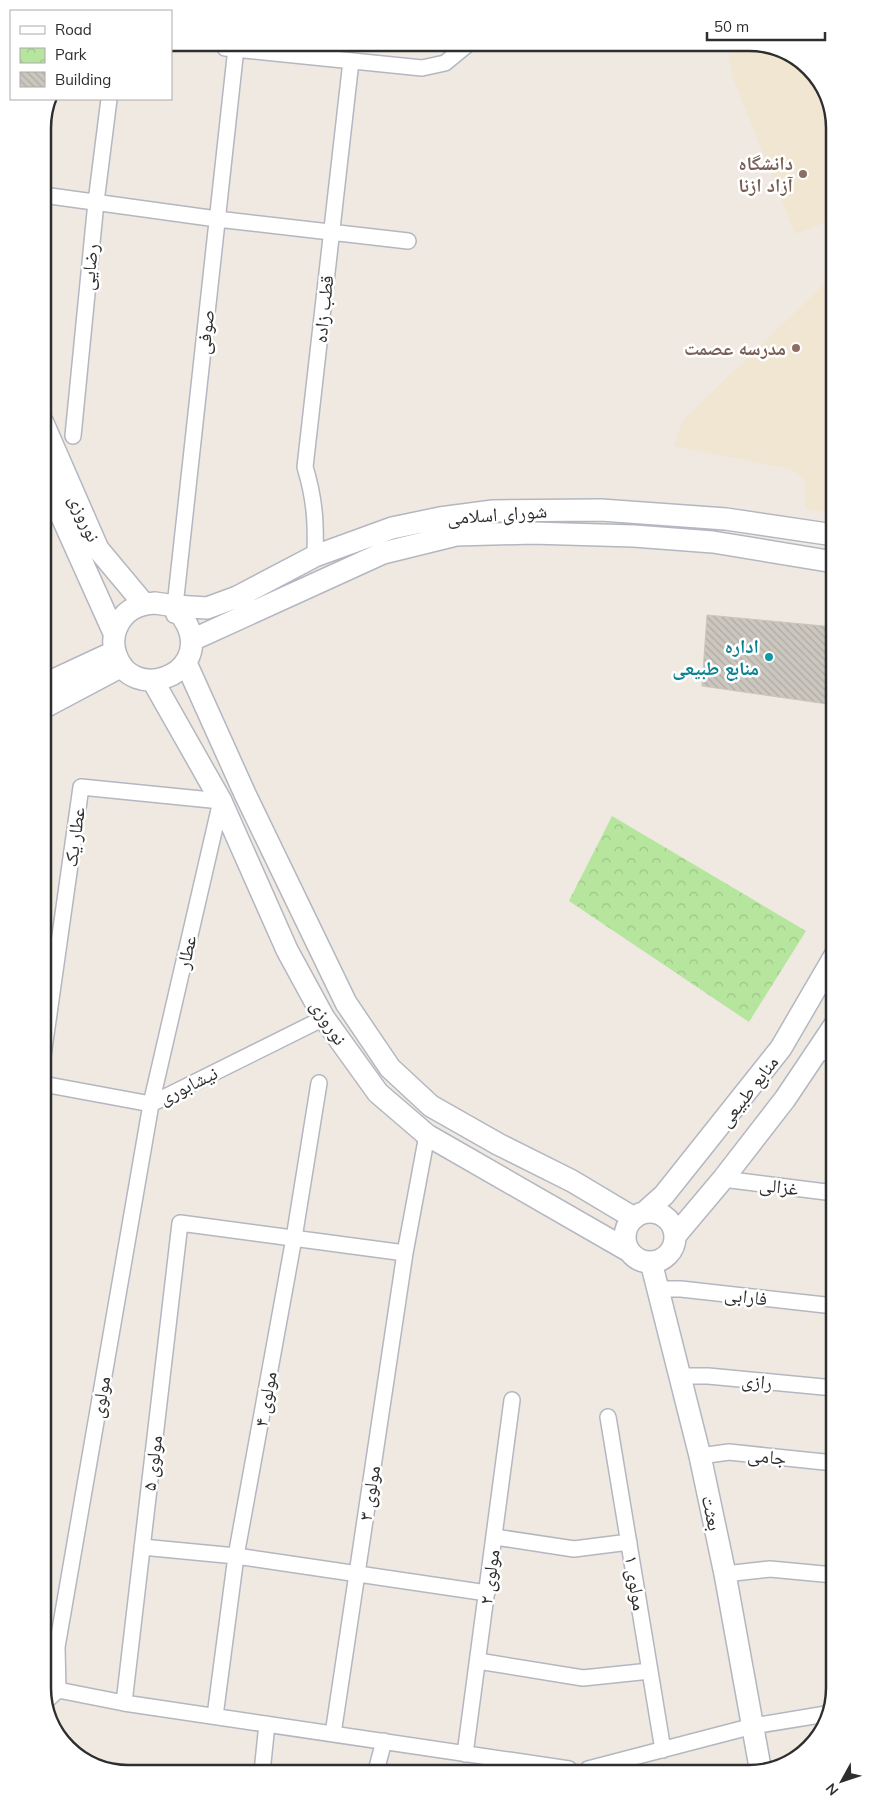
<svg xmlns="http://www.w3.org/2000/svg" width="877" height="1816" font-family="Mulish,'Noto Naskh Arabic',sans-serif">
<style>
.education{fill:#f0e6d1}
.park{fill:url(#park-crowns)}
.building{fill:url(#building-back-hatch);stroke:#cbc5ba}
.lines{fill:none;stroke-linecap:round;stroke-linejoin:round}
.street-casing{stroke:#b4b7c1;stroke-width:18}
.secondary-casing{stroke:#b4b7c1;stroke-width:24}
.street{stroke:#fff;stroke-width:15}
.secondary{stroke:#fff;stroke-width:21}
.education-dot{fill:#8d6e63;stroke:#fff;stroke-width:2}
.culture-dot{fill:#0f9aa8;stroke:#fff;stroke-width:2}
.labels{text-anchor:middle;stroke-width:5;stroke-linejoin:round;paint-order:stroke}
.education-label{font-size:19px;font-weight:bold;fill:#785e54;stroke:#fff;text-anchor:end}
.street-label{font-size:19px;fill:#2e2e2e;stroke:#fff}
.culture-label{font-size:19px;font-weight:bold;fill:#0d838f;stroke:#fff;text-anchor:end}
.rim{fill:none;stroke:#2e2e2e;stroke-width:2.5}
</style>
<defs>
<pattern id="park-crowns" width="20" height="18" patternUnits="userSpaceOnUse" patternTransform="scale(1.25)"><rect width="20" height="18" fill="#b6e59e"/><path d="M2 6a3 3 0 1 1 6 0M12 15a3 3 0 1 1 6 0" fill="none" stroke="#9dc588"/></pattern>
<pattern id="building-back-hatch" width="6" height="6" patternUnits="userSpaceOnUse" patternTransform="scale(1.25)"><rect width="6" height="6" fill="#cbc7bf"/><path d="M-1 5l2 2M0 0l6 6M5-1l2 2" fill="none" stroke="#afaba4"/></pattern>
</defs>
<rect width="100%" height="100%" fill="#efe9e1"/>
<path class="education" d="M727,43H754L801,60L828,96L834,129V219L795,234L732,75Z
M834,275V513L805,509V479L790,469L674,446L682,421Z"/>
<path class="park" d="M612,816L806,931L749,1022L569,901Z"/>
<path class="building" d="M707,615L834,627V705L702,686Z"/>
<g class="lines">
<g class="street-casing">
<path id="street" d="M225,48L422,68L445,63L467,45
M43,195L217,219L408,241
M73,436L96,202L109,99
M315,556C316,523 315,500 305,467L351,61
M174,615L236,48
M817,1049L834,1056
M43,1056L81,787L221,801L151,1104L57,1647L58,1690
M43,1084L151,1104L324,1018
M723,1179L834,1193
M658,1289H681L834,1306
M679,1376H708L834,1388
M608,1417L663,1750
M700,1456L729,1452L834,1463
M495,1537L574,1549L629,1542
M142,1547L236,1556L487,1593
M725,1574L770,1569L834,1575
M478,1661L583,1678L650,1671
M58,1690L124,1703L569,1769
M45,1702L58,1690
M124,1703L180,1223L405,1253
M215,1716L236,1556L294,1238L319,1083
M333,1734L405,1253L427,1135
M465,1754L512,1400
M588,1769L753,1726L826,1714
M376,1771L384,1741
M262,1772L267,1724"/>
</g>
<g class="secondary-casing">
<path id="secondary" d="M43,423L98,549L144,604
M43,475L114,633
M155,603L175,606C180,613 186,621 189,629C206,677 132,702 116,655C113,646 113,637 116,629C123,611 137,604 155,603Z
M175,606L207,608L237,597L315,556L392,528L440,518L493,511L601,510L726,519L834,535
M192,640L383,553L456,535L532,533L634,536L713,542L834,562
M186,663L245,794L346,1003L390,1068L431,1106L498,1144L572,1181L634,1218
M153,681L221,801L287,950L324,1018L378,1093L427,1135L629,1251
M43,685L114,652
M43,708L122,666
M645,1212L664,1195L781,1048L834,957
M625 1237a25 25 0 1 1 50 0a25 25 0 1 1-50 0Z
M675,1236L723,1179L785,1099L834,1026
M651,1262L700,1456L725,1574L760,1767"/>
</g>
<use href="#street" class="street"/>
<use href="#secondary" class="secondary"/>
</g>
<g class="education-dot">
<circle cx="803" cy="174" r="5"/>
<circle cx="796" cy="348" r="5"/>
</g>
<circle class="culture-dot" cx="769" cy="657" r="5"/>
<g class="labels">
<g class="education-label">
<text x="793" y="170">دانشگاه<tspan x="793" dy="22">آزاد ازنا</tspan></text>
<text x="786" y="355">مدرسه عصمت</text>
</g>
<g class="street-label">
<text transform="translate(89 267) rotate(-84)" y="7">رضایی</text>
<text transform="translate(323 309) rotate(-84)" y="7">قطب زاده</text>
<text transform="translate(205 332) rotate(-84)" y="7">صوفی</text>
<text transform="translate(497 514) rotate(-4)" y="7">شورای اسلامی</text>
<text transform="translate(85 518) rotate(66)" y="7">نوروزی</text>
<text transform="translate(74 837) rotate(-82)" y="7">عطار یک</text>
<text transform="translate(186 952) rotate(-77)" y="7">عطار</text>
<text transform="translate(329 1022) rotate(57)" y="7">نوروزی</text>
<text transform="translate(188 1085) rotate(-26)" y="7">نیشابوری</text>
<text transform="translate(748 1091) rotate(-52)" y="7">منابع طبیعی</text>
<text transform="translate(779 1186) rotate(7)" y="7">غزالی</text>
<text transform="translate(746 1296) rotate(7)" y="7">فارابی</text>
<text transform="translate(757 1381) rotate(6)" y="7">رازی</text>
<text transform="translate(100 1397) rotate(-80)" y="7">مولوی</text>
<text transform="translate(265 1399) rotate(-80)" y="7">مولوی ۴</text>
<text transform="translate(767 1456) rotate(6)" y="7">جامی</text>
<text transform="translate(152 1463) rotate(-83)" y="7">مولوی ۵</text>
<text transform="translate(369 1493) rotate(-81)" y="7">مولوی ۳</text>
<text transform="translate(712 1513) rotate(78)" y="7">بعثت</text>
<text transform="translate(489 1577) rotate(-82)" y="7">مولوی ۲</text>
<text transform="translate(636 1583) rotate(81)" y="7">مولوی ۱</text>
</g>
<g class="culture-label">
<text x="759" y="653">اداره<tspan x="759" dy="22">منابع طبیعی</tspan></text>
</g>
</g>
<path d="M0 0H877V1816H0ZM128 51H749A77 77 0 0 1 826 128V1688A77 77 0 0 1 749 1765H128A77 77 0 0 1 51 1688V128A77 77 0 0 1 128 51Z" fill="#fff" fill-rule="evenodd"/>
<path class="rim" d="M128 51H749A77 77 0 0 1 826 128V1688A77 77 0 0 1 749 1765H128A77 77 0 0 1 51 1688V128A77 77 0 0 1 128 51Z"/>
<rect x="10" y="10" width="162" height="90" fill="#ffffff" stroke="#ababab"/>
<rect x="20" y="26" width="25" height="8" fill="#ffffff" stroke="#ababab"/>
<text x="55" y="35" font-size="15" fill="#2e2e2e">Road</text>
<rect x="20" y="48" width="25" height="15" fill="url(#park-crowns)" stroke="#ababab"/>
<text x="55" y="60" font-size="15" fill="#2e2e2e">Park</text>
<rect x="20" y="72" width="25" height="15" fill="url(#building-back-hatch)" stroke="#ababab"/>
<text x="55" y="85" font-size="15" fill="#2e2e2e">Building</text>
<g transform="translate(842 1781) rotate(230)" stroke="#ffffff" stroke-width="4" paint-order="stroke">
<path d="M0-4L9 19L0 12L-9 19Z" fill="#2e2e2e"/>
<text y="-8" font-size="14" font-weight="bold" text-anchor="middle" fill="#2e2e2e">N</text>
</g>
<path d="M707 32v8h118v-8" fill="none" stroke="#2e2e2e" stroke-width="2.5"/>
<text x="714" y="32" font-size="15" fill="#2e2e2e" stroke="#ffffff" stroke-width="4" paint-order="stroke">50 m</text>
</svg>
